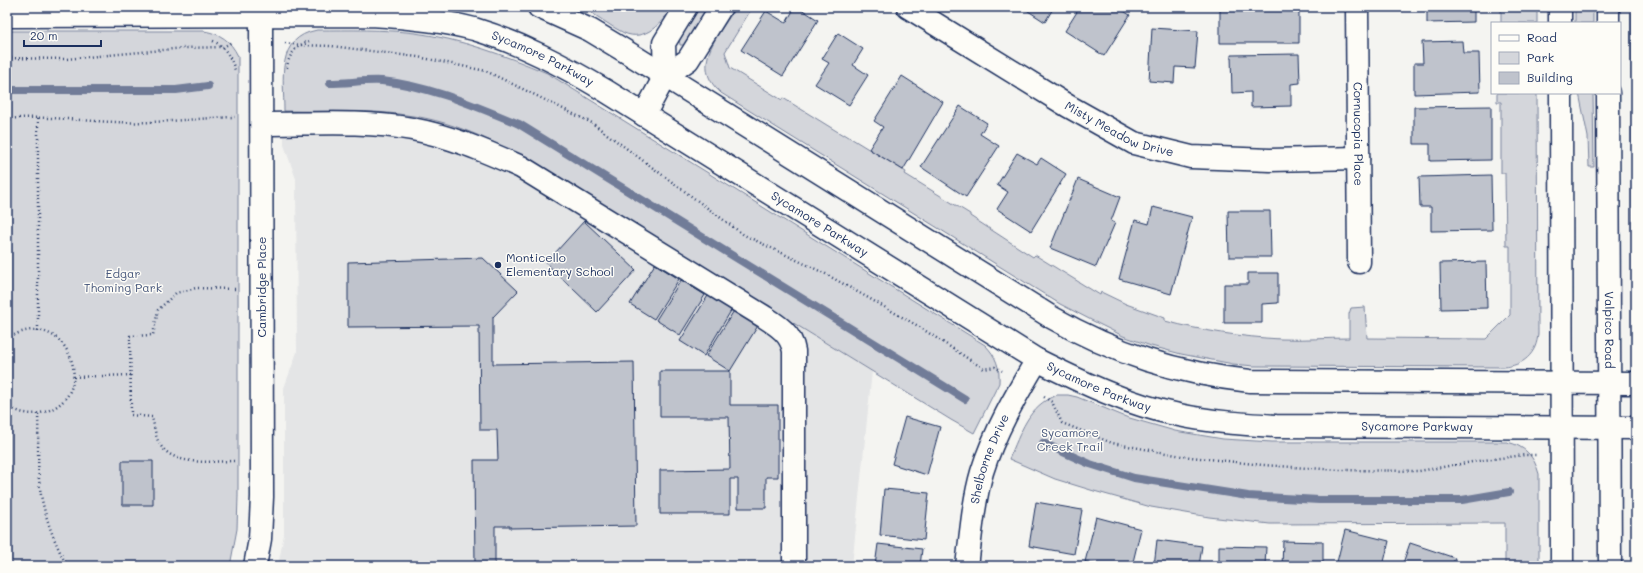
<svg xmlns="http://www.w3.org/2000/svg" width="1643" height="573" font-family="Mali,sans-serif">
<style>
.built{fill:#e4e5e6}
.green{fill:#d4d6db;stroke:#78829c}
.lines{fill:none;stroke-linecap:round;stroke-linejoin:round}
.stream{stroke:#717c98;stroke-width:8}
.building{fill:#bfc3cc;stroke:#1b2f5e}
.minor-casing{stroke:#1b2f5e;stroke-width:25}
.major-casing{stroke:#1b2f5e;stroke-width:25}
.path{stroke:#1b2f5e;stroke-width:2.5;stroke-dasharray:1 3;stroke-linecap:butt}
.minor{stroke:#fdfcf7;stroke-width:22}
.major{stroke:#fdfcf7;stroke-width:22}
.poi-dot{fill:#1b2f5e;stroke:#fdfcf7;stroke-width:1.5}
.labels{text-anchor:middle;stroke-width:3;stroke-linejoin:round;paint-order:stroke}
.street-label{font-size:12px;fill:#1b2f5e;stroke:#fdfcf7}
.poi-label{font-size:12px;fill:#1b2f5e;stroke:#fdfcf7;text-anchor:start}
.park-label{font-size:12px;fill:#49597d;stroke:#fdfcf7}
</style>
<rect width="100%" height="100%" fill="#f4f4f1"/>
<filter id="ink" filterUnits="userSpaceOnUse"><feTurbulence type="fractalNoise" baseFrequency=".025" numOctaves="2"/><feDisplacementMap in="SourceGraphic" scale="8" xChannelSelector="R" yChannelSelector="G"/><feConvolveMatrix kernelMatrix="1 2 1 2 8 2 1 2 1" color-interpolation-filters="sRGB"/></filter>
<g filter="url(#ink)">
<path class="built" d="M284,111L373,112L413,116L453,125L489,139L527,159L872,371L852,566H278L284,534V388L297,352L296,179L284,145Z"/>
<path class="green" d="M581,7H633L639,11L657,8L658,7H672C662,23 645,42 624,33C609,26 596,14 581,7Z
M698,7H709L686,43L684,45H680L679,39Z
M736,7H750L752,8L725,52L730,68L782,100L783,98L843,135L844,134L906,172L905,174L970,214V216L1033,257L1035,255L1100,295L1101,292L1126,304L1165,318V321C1203,331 1241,337 1281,339C1304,340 1327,338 1349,338V314L1351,308L1365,307L1367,338L1486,339L1510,315V246H1506L1505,173H1501V102H1497V93H1537L1538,333C1537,354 1523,366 1503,367L1254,366L1233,364L1181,354L1151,346L1123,336L1097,323L1060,304L721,93C689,65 719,35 736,7Z
M1501,7H1537V23H1501Z
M1575,7H1593V23H1575Z
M1631,7H1636V347L1633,333Z
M317,30C350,30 383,29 415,33C461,39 504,55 547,73L985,345C996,356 1000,367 999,383L974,433L951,420L527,159C490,140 454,122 413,116C370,109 327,112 284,111C284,79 275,38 317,30Z
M7,31H204C221,34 230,40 238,56V496L237,529L230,566H15L7,558Z
M1579,93H1593L1594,167H1589L1588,137Z
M1057,395H1068L1077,397L1126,417L1175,431L1223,439L1272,442H1507C1525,446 1534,456 1539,474V566H1505V523L1270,524L1209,517L1151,507L1094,491L1055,479L1009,459C1021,433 1028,405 1057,395Z
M1636,464V566H1634L1633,479L1634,467Z"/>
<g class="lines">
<path class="stream" d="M330,83C347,83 366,80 382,81C430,86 475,106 519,124L965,399
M7,90H176L208,86
M1043,443L1090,464L1134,478L1248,496L1319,500H1462L1509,492"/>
</g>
<path class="building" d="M795,7H798L818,20L783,76L741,50L766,11L786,23Z
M1022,7H1054L1045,22Z
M1080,7H1117L1130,15L1104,56L1065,31Z
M1220,7H1299V43H1220Z
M1427,7H1474V22L1427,23Z
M1152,28L1198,31L1195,68L1175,67L1174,83L1149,81Z
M838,33L863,49L853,65L868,75L849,105L815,84L829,63L822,59Z
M1462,41L1463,53H1479L1480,92L1414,94V63H1423L1422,42Z
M1299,54L1300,83L1291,84V106L1251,107V92L1232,93L1231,55Z
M902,76L943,102L903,170L869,149L883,127L874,121Z
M960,106L987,123L980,134L999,146L966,197L921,167Z
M1491,106V160L1430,161V144H1414V107Z
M1017,153L1037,164L1041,158L1066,174L1031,231L997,209L1008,192L997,185Z
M1491,175L1492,230L1431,231V207H1420L1419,177Z
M1078,179L1120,197L1111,221L1115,223L1096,267L1050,248Z
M1153,207L1192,217L1171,294L1119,279L1135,220L1149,224Z
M1228,211H1270L1271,257H1229Z
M584,221L636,270L597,312L546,263Z
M483,258L518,291L493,317V364L634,362L636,526L510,528V526H495V566H475L474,460H498L497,430H480L479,326L348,327V262Z
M1486,262L1487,308L1441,309L1440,263Z
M655,264L679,279L654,319L630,304Z
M1248,273H1278V303L1262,304V323H1224V284H1248Z
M681,280L705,295L680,335L656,320Z
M709,294L732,309L704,356L680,341Z
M735,309L759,324L730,371L706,356Z
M660,371H730V405H778V477H766V508H738V479H730V514H660V470L730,469L729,417H660Z
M905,417L940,427L927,475L892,464Z
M122,461H153V505H122Z
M884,489L929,493L924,540L880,535Z
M1036,502L1082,510L1074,554L1029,546Z
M1096,517L1141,529L1132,566H1102L1085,562Z
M1345,530L1389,541L1383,566H1336Z
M1157,540L1202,546L1199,566H1154Z
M1283,541L1323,542V566H1282Z
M1410,543L1455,558L1452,566H1402Z
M878,544L922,549L920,566H875Z
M1219,546L1266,547L1265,566H1219Z"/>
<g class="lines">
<g class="minor-casing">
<g id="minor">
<path id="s1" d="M908,7L1068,106L1134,143L1191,157L1270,160L1358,158"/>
<path id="s2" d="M1357,7L1359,262"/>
<path d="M665,76L664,43L686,7"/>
<path d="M644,115L665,76L688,60L721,7"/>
<path d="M262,124C310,124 365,120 412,129C450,136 485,151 521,167L763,316C777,325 791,333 794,351V566"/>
<path d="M255,566L260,539L262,497L261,7"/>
<path id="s3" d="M967,566C971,535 973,503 982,472C994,433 1016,395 1037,360"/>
</g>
</g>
<g class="major-casing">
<g id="major">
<path d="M539,7L590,30L630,54L1051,317C1116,354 1176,373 1250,381L1636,383"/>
<path d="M1560,7V23"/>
<path d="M1608,7V23"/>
<path id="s4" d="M7,16L371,15C405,17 440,20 474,29C521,43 564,66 606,91L1037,360C1083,383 1129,405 1179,415C1211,422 1244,424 1276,426L1636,428"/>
<path d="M1561,93L1562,566"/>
<path id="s5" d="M1608,93L1610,566"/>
</g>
</g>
<path class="path" d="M213,41C225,46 231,58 235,70
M285,43L300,45L331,46L418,57L486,71L592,123L744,235L824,273L918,326L984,369L995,367L1002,371
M7,58L66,59L184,48L223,47L232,42
M287,68C288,55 297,45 309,41
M38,118V331
M7,119C43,115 80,121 116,122C156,124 195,118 235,117
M235,289L196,288L176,293L158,310L153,335L130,336L131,415L152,417C154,424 155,434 158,441C171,468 211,461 236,461
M7,339C65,301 103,395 44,412C31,416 18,413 7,405
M74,377L131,375
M1044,397L1052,402L1062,423L1112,443L1182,456L1263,465L1339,470L1419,471L1484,460L1525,455H1537
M38,414C39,442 36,472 42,500C47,523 56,545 67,566"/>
<use href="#minor" class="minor"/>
<use href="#major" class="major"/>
</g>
</g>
<circle class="poi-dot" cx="498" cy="265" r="4"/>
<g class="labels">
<g class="street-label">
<text dy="4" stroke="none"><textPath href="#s4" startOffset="543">Sycamore Parkway</textPath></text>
<text dy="4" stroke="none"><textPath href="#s1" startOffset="245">Misty Meadow Drive</textPath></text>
<text dy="4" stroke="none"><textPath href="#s2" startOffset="127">Cornucopia Place</textPath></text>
<text dy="4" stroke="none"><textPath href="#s4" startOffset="866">Sycamore Parkway</textPath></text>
<text transform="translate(262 287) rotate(-90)" y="4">Cambridge Place</text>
<text dy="4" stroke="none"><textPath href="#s5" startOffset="237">Valpico Road</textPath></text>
<text dy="4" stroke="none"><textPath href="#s4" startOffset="1190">Sycamore Parkway</textPath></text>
<text dy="4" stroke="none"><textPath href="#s4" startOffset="1514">Sycamore Parkway</textPath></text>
<text dy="4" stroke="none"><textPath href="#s3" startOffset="110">Shelborne Drive</textPath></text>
</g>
<g class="poi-label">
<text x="506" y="262">Monticello<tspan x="506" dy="14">Elementary School</tspan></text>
</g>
<g class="park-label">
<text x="123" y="278">Edgar<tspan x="123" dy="14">Thoming Park</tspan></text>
<text x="1070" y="437">Sycamore<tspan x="1070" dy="14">Creek Trail</tspan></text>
</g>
</g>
<rect width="1643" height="573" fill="none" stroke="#fdfcf7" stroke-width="24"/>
<rect x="12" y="12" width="1619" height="549" fill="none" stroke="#1b2f5e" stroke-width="1.5" filter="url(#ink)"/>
<rect x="1491" y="22" width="130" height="72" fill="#fdfcf7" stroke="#a3aaba"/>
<rect x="1499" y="35" width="20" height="6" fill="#fdfcf7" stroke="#a3aaba"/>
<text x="1527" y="42" font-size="12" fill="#1b2f5e">Road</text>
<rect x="1499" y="52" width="20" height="12" fill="#d4d6db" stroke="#a3aaba"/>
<text x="1527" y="62" font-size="12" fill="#1b2f5e">Park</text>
<rect x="1499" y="72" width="20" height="12" fill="#bfc3cc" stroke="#a3aaba"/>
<text x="1527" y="82" font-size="12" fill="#1b2f5e">Building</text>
<path d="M24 40v6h77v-6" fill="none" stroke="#1b2f5e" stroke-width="2"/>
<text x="30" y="40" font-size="12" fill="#1b2f5e" stroke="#fdfcf7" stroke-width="3" paint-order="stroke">20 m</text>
</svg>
